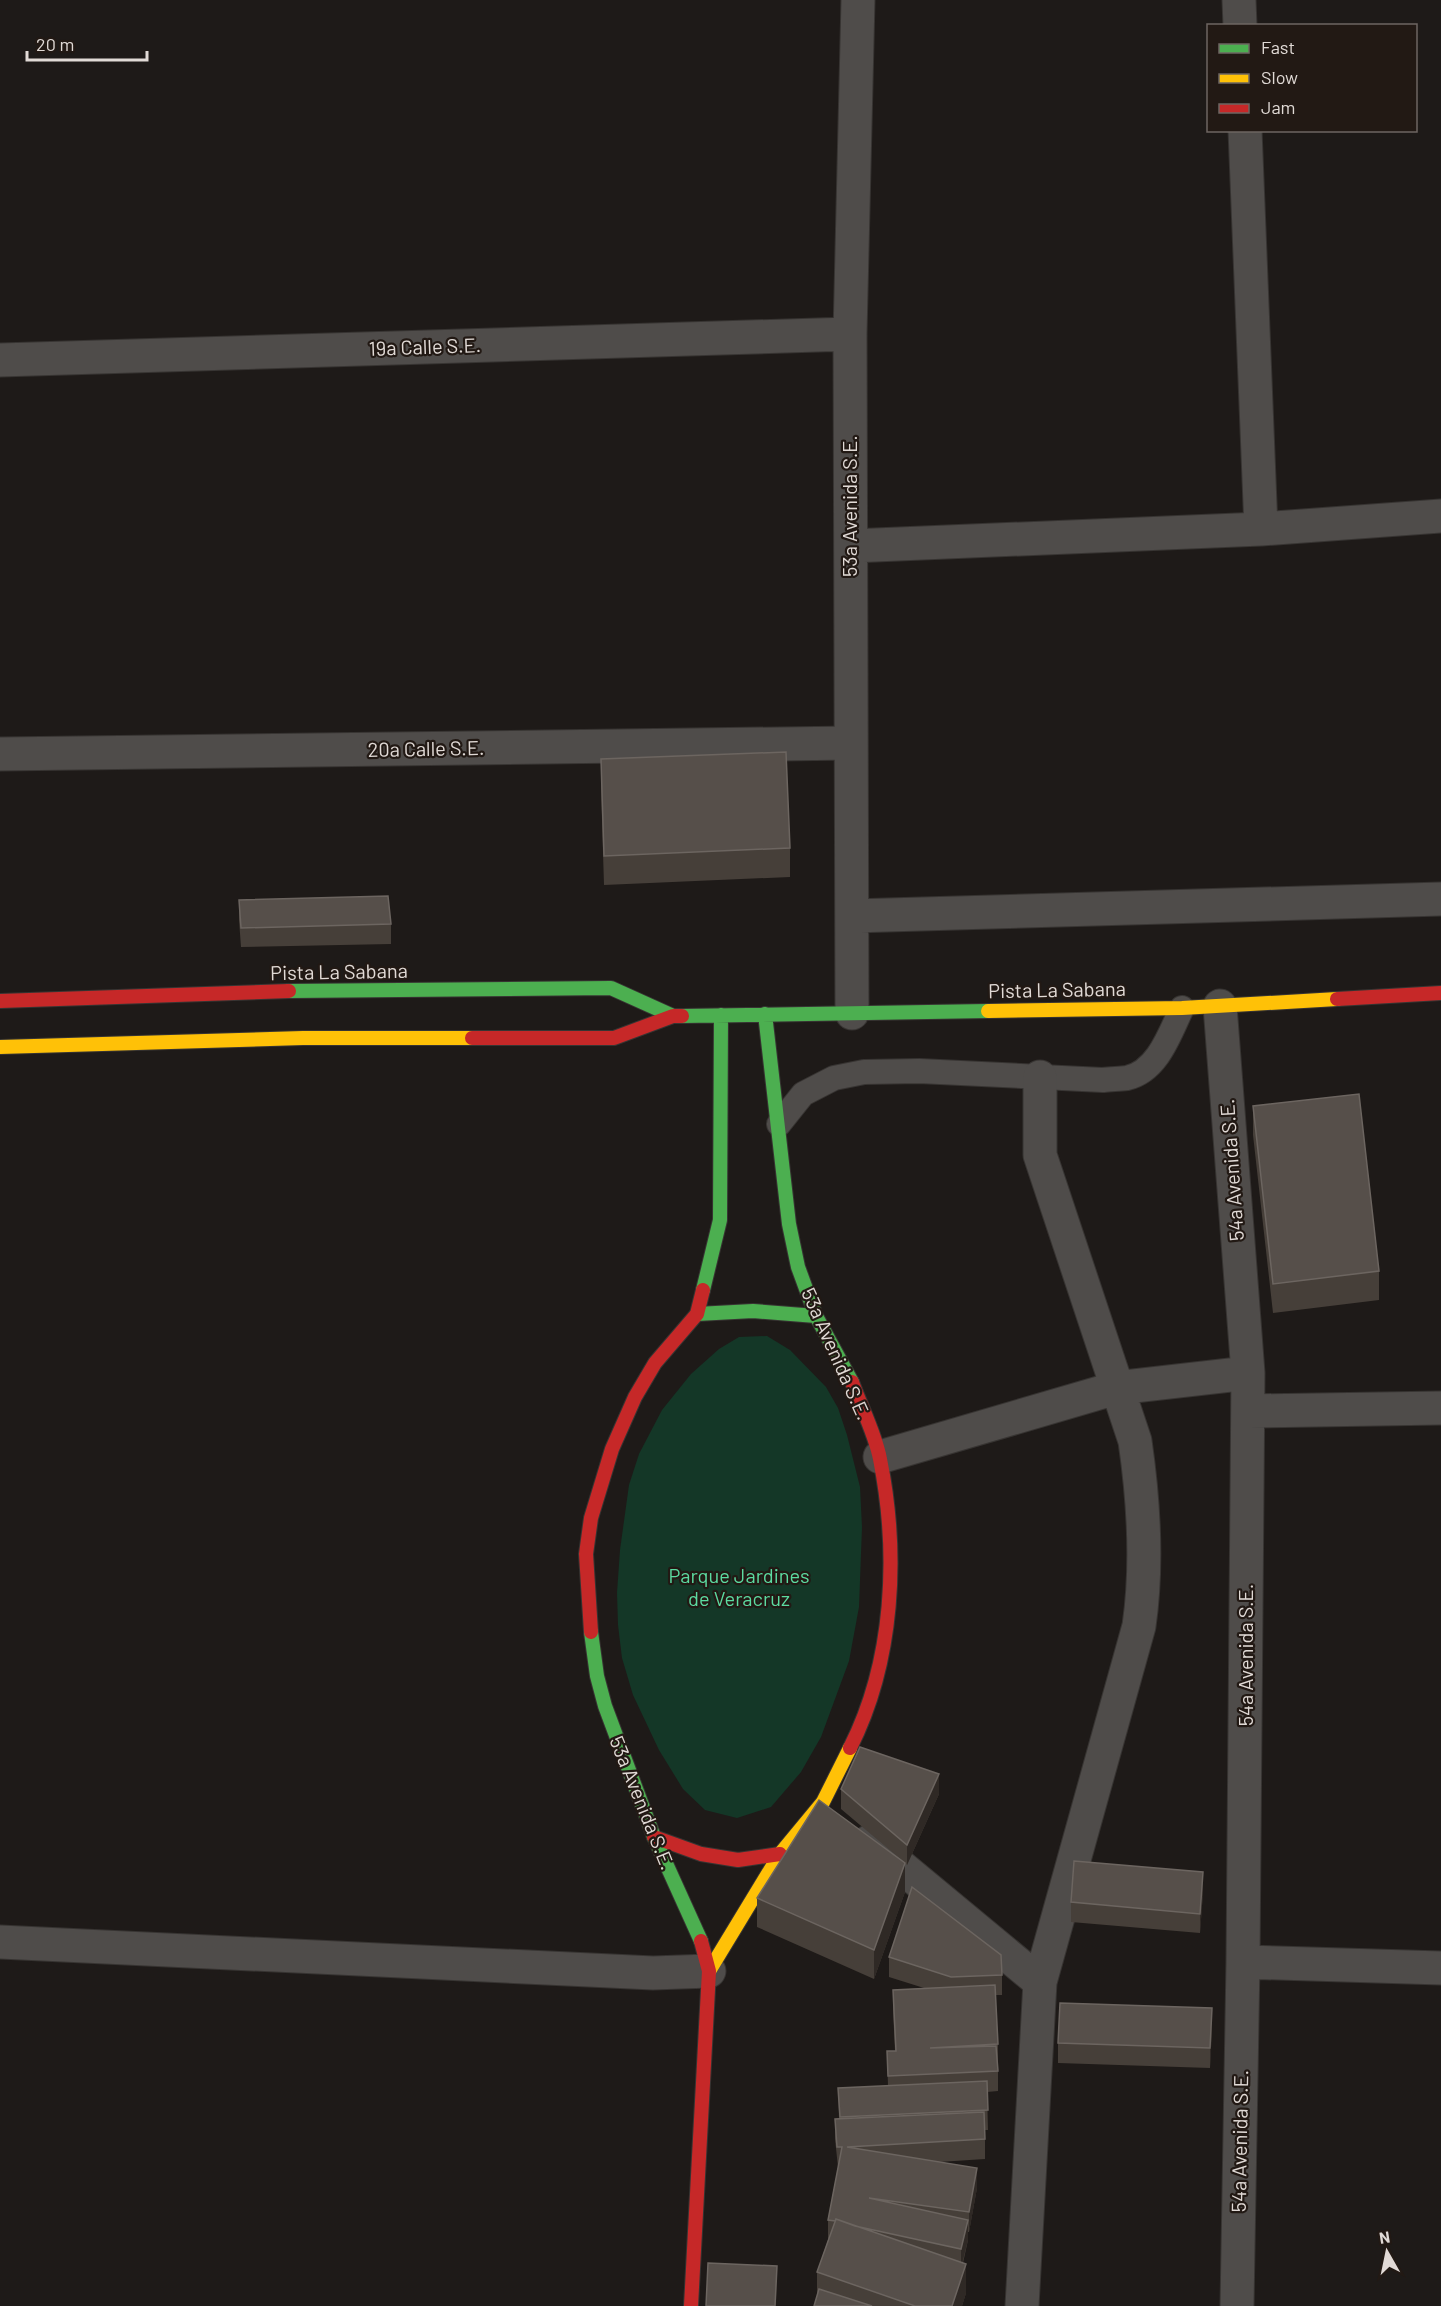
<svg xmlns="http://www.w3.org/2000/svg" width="1441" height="2306" font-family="Barlow,sans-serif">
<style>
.green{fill:#143727}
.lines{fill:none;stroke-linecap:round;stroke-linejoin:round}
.lane-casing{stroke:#373432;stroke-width:26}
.street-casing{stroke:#373432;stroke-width:35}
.fast-casing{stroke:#373432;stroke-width:16}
.slow-casing{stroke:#373432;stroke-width:16}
.jam-casing{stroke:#373432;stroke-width:16}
.lane{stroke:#4f4c4a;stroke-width:24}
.street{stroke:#4f4c4a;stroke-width:33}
.fast{stroke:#4caf50;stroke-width:14}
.slow{stroke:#ffc107;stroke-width:14}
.jam{stroke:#c62828;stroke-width:14}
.wall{fill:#463f39}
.shaded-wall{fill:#2f2925}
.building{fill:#564f4a;stroke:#6c6560;stroke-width:1.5}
.labels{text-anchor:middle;stroke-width:4.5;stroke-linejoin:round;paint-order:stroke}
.street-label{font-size:20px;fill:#e1dad6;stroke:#221914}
.park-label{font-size:20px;fill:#5cdba1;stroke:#221914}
</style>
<rect width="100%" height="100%" fill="#1e1a18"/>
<path class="green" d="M767,1336L790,1350L826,1387L838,1408L847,1435L860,1487L862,1527L859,1607L849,1661L821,1737L801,1772L771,1807L737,1818L705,1810L683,1789L659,1750L633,1695L622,1658L618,1625L617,1593L620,1550L629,1485L639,1454L662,1410L691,1374L719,1349L739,1337Z"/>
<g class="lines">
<g class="lane-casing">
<path id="lane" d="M779,1124L803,1094L834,1078L864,1072L919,1071L1103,1080C1111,1079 1119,1079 1127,1078C1158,1071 1170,1033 1182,1008"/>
</g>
<g class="street-casing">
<path id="street" d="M1239,0L1240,26
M1245,130L1261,529
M0,360L850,334
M851,546L1261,529L1441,516
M0,754L851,743
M852,916L1441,899
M1220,1006L1248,1373L1243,1962L1237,2306
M852,1013L850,334L858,0
M1248,1411L1441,1408
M880,1457L1116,1388L1248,1373
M870,1841L1040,1982
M0,1942L653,1973L709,1971
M1243,1962L1441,1968
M1022,2306L1040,1982L1139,1626C1148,1564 1144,1503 1135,1441L1040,1155V1077"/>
</g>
<g class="fast-casing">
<path id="fast" d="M289,991L611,988L673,1016
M765,1014L789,1224L798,1267L816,1316L852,1382
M682,1016L988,1011
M703,1290L720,1220L721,1015
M697,1314L753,1311L816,1316
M591,1632L597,1676L605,1706L654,1837L701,1941"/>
</g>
<g class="slow-casing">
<path id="slow" d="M988,1011L1182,1008L1337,999
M0,1047L303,1038H472
M709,1971L780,1854L823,1802L850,1748"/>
</g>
<g class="jam-casing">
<path id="jam" d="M1337,999L1441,993
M0,1001L289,991
M472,1038H614L673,1016H682
M591,1632L586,1554L591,1518L612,1449L635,1397L655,1363L697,1314L703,1290
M850,1748C894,1661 899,1554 880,1459C875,1433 861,1407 852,1382
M654,1837L701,1854L738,1860L780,1854
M691,2306L709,1971L701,1941"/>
</g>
<use href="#lane" class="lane"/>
<use href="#street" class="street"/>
<use href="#fast" class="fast"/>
<use href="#slow" class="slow"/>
<use href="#jam" class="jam"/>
</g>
<path class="wall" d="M601,759L790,848V877L604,885L601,788Z
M239,900L391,924V944L241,947L239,920Z
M1253,1106L1379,1271V1300L1273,1313L1253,1135Z
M841,1789L939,1794L907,1865L905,1863V1892L874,1979L757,1927V1898L904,1862L841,1809Z
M1203,1892L1200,1933L1071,1922V1902Z
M889,1957L1002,1975V1995H995L998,2044V2091L987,2092L988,2130H985V2159L939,2162L977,2188L969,2232H968V2240L963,2263L966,2293L962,2306H814L817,2296V2272L828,2240V2220L838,2167L835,2139V2119H839L838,2088L888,2086L887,2051H895L893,2010V1990L924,1988L889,1977Z
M1212,2028L1210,2068L1058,2063V2043Z"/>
<path class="shaded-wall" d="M939,1774V1794L907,1865V1845Z
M905,1863V1892L874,1979V1950Z
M1203,1872V1892L1200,1933V1914Z
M1212,2008V2028L1210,2068V2048Z
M977,2168V2188L969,2232V2212Z
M968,2220V2240L961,2268V2249Z
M966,2264V2293L962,2306H952Z
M777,2266L776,2306H775Z"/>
<path class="building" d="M786,752L790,848L604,856L601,759Z
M388,896L391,924L241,928L239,900Z
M1359,1094L1379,1271L1273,1284L1253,1106Z
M860,1747L939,1774L907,1845L841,1789Z
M819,1800L905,1863L874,1950L757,1898Z
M1074,1861L1203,1872L1200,1914L1071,1902Z
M912,1887L1001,1955L1002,1975L951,1977L889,1957Z
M995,1985L998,2044L930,2048L996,2046L998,2071L888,2076L887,2051H896L893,1990Z
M1060,2003L1212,2008L1210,2048L1058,2043Z
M987,2081L988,2110L840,2117L838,2088Z
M984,2112L985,2139L847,2147L977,2168L969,2212L869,2198L968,2220L961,2249L855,2226L836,2219L835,2221L828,2220L842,2147H837L835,2119Z
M836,2219L966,2264L952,2306H915L817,2272Z
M708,2263L777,2266L775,2306H706Z
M819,2289L872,2306H814Z"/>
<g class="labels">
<g class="street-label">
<text transform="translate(425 347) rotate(-2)" y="7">19a Calle S.E.</text>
<text transform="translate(850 506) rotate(-90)" y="7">53a Avenida S.E.</text>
<text transform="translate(426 749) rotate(-1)" y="7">20a Calle S.E.</text>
<text transform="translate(339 972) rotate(-1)" y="7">Pista La Sabana</text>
<text transform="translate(1057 990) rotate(-1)" y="7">Pista La Sabana</text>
<text transform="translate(1232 1170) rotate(-94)" y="7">54a Avenida S.E.</text>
<text transform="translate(836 1354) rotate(66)" y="7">53a Avenida S.E.</text>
<text transform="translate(1246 1655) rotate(-90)" y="7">54a Avenida S.E.</text>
<text transform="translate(642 1803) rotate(68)" y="7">53a Avenida S.E.</text>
<text transform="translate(1240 2141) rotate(-89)" y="7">54a Avenida S.E.</text>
</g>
<g class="park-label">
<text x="739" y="1583">Parque Jardines<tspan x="739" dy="23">de Veracruz</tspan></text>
</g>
</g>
<rect x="1207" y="24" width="210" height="108" fill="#221914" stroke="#6e6662" stroke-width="1.5"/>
<rect x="1219" y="44" width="30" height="9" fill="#4caf50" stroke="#6e6662" stroke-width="1.5"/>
<text x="1261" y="54" font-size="18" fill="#e1dad6">Fast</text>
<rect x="1219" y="74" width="30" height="9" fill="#ffc107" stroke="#6e6662" stroke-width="1.5"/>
<text x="1261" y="84" font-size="18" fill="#e1dad6">Slow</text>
<rect x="1219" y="104" width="30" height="9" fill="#c62828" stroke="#6e6662" stroke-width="1.5"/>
<text x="1261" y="114" font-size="18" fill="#e1dad6">Jam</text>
<g transform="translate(1387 2252) rotate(351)" stroke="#221914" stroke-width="4.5" paint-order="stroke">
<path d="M0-4.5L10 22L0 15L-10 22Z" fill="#e1dad6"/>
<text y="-9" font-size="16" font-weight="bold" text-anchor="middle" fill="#e1dad6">N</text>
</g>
<path d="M27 51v9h120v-9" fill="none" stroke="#e1dad6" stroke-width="3"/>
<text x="36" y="51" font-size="18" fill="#e1dad6" stroke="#221914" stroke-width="4.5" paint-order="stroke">20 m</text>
</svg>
